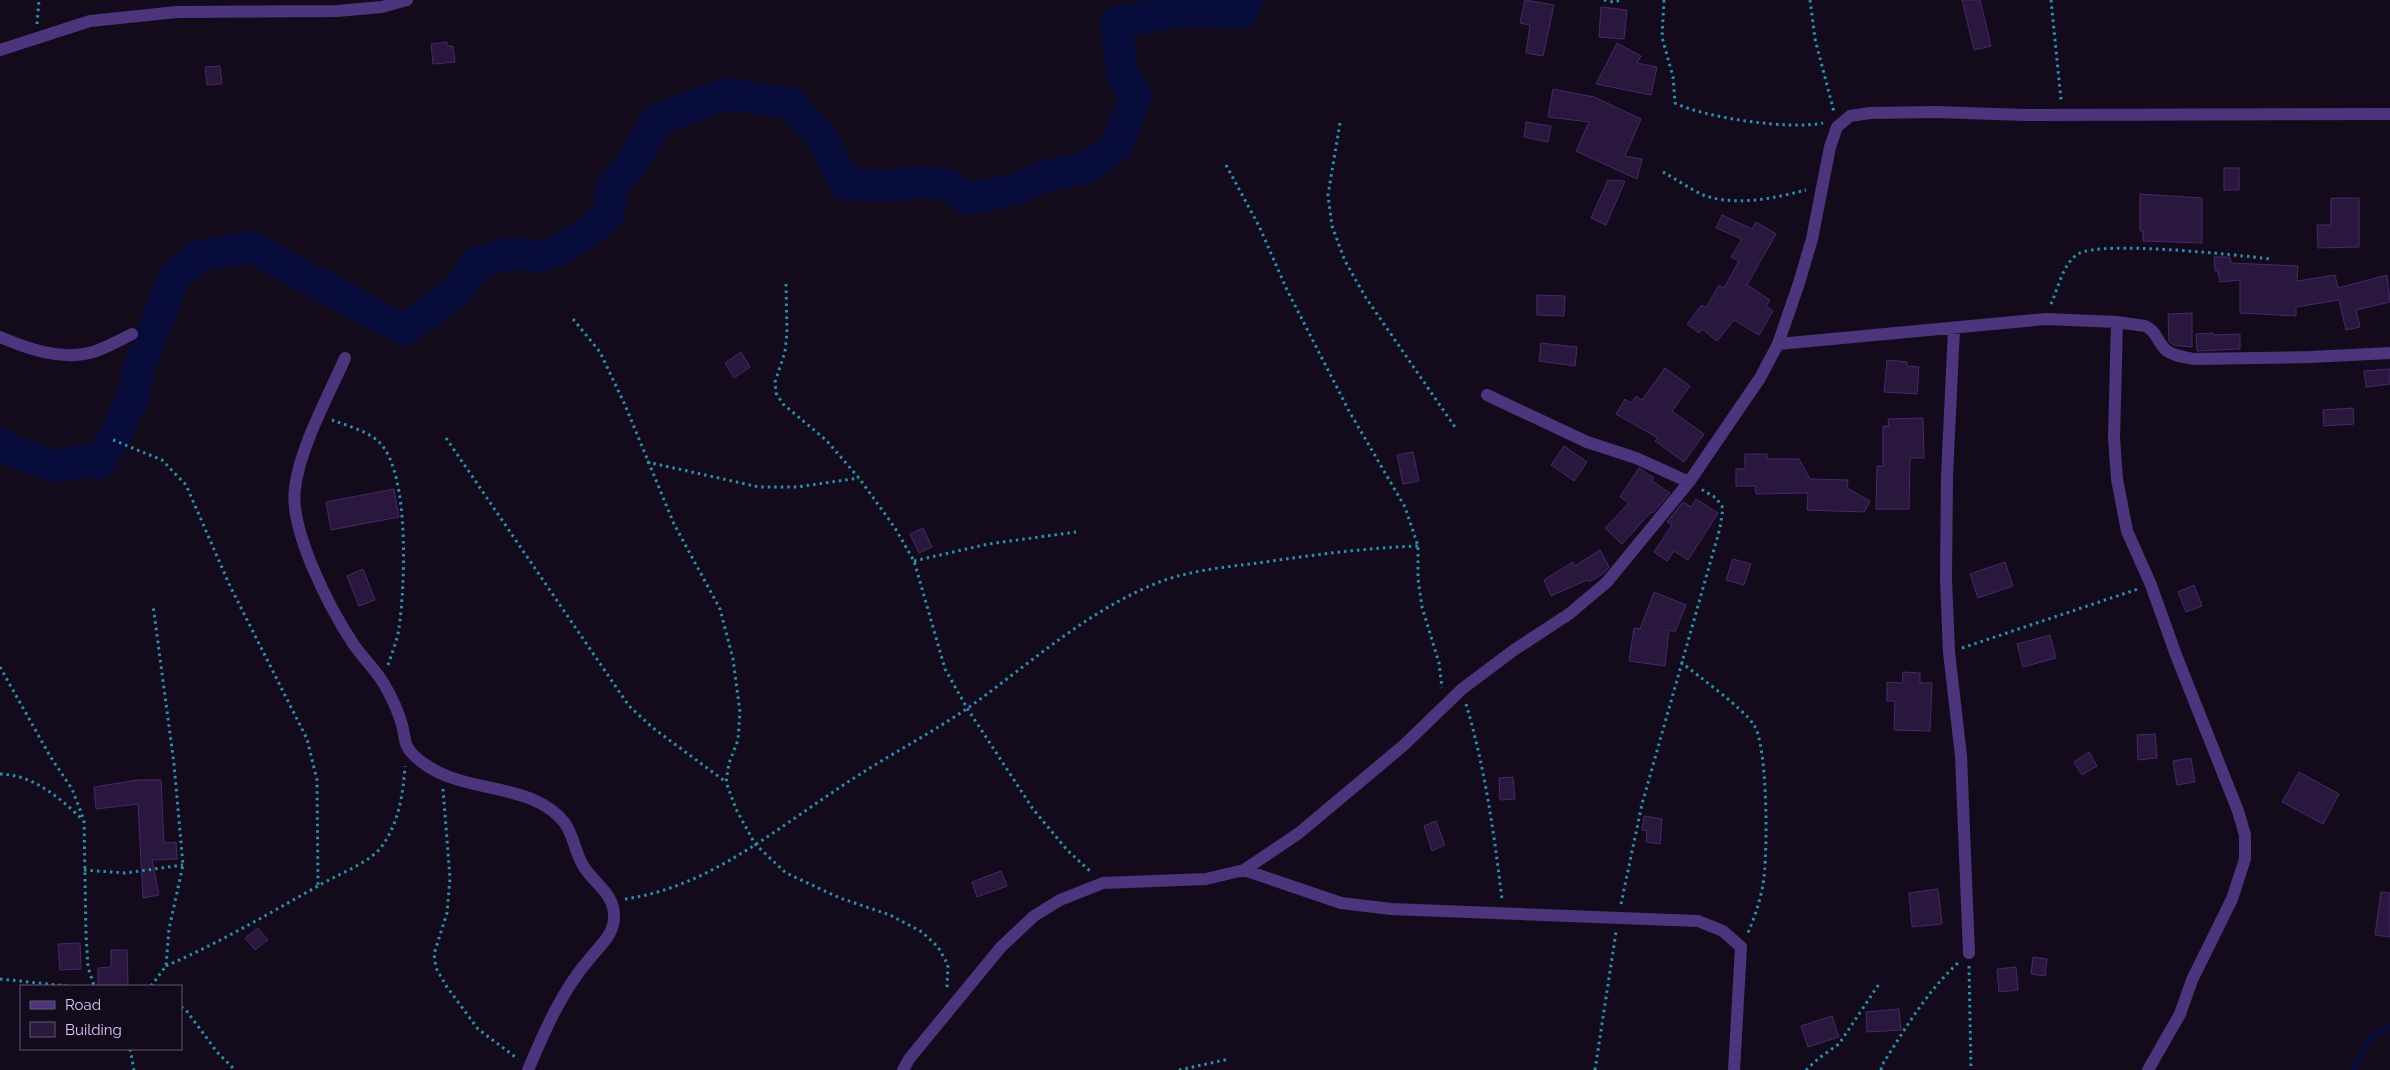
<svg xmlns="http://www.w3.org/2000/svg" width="2390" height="1070" font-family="Raleway,sans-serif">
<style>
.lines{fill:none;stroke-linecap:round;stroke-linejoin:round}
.stream{stroke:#070b39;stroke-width:5.5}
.river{stroke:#070b39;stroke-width:32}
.building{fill:#2a173d;stroke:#48286a}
.path{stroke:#2a90af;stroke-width:3;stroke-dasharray:2.5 4;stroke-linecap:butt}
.minor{stroke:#4c357c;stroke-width:12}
</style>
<rect width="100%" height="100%" fill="#130b1c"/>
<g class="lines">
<path class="stream" d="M2354,1070C2362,1050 2368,1035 2390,1027"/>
<path class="river" d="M0,443L5,448L50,465L63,466L79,461L99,463L113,440L132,399L139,368L174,277L199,256L251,247L404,330L460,289L476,263L511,253L536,257L554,252L585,234L609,214L612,187L631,165L657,120L725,94L790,103L822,137L845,184L891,186L913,182L946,184L968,199L1016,189L1045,176L1087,168L1116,147L1136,95L1123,76L1116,23L1177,11L1241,12L1247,0"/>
</g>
<path class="building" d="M1525,0L1554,5L1543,56L1526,53L1530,25L1520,23Z
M1962,0H1980L1991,46L1974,50Z
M1601,7L1627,10L1624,39L1599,37Z
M447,42V46H453L455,62L433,64L431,44Z
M1617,43L1641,56L1637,63L1657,67L1651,95L1596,84Z
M220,66L222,84L207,85L205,67Z
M1553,89L1594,97L1641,119L1625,156L1642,159L1637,179L1576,151L1589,122L1548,117Z
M1526,122L1551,126L1548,142L1524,137Z
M2224,168H2239V190H2224Z
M1608,180L1625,181L1606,225L1591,218Z
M2140,194L2202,198V243L2143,241V231H2140Z
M2331,198H2359V247L2318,248L2317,225H2331Z
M1722,215L1752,229L1756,222L1776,234L1747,285L1770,300L1766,306L1773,311L1759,335L1734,320L1717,341L1702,329L1699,333L1687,324L1702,305L1706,308L1719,285L1724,288L1739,261L1731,257L1742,239L1716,228Z
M2214,257H2230L2231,263L2298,266L2297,281L2335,275L2338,288L2387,275L2390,302L2356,310L2360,327L2346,330L2339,300L2296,307V316L2240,313V280L2220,282L2218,271H2215Z
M1537,295L1565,296L1564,316L1537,315Z
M2192,313V347L2173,345L2169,341L2168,314Z
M2213,333V335L2240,334V349L2197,351L2196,334Z
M1541,343L1577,347L1575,366L1539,361Z
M741,352L750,367L734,378L725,363Z
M1887,360L1907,362V366L1919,367L1917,394L1884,392Z
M1665,368L1690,386L1672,411L1704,434L1684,462L1655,441L1658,438L1616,414L1625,399L1631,403L1636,396L1642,400Z
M2390,369V384L2366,387L2364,371Z
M2353,408L2354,424L2324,426L2323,410Z
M1923,418L1924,458H1910L1909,509H1876L1877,466H1883V426H1889L1888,419Z
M1564,446L1587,462L1574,481L1551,465Z
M1413,452L1419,481L1403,484L1397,455Z
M1745,454H1767V459H1799L1810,479L1848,480L1847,488L1870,501L1864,512L1807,510L1808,493L1756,494L1755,486H1736V469H1745Z
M1639,468L1654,478L1652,481L1670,493L1653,513L1651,512L1622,544L1605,528L1629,503L1620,497Z
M394,489L399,517L331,530L326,502Z
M1696,499L1718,513L1688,560L1674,551L1667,561L1654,552L1672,525L1667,522L1683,502L1691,507Z
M923,528L932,547L919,553L910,534Z
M1600,550L1609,567L1604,573L1589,582L1587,580L1551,596L1544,580L1573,562L1575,566Z
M1733,559L1751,564L1744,585L1726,580Z
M2005,562L2013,586L1978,598L1970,574Z
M363,569L375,600L359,606L347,576Z
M2194,585L2202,606L2186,612L2178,592Z
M1654,592L1686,605L1675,632L1669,630L1665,666L1629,661L1634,628L1640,629Z
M2050,635L2056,658L2023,667L2017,644Z
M1903,672L1920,673V683H1932L1930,731L1894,730L1895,701H1887V682L1902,683Z
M2155,734L2157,758L2138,760L2137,735Z
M2089,752L2097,766L2082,775L2074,762Z
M2191,758L2195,782L2177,785L2173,761Z
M2299,772L2339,794L2323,824L2282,802Z
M1513,777L1515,799L1500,800L1499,778Z
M138,780H161L164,843L176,842L177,859L152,860L159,895L143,898L138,804L96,809L94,787Z
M1644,816L1662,819L1660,844L1646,842L1647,831L1642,830Z
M1436,821L1445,845L1432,851L1424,826Z
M1001,871L1007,886L977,897L972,882Z
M1938,889L1942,924L1912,927L1909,893Z
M2381,892L2390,893V937L2375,935Z
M258,928L268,940L255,950L245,938Z
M80,943L81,969L60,970L58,944Z
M111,950H127L128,986H98V968L111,967Z
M2033,957L2047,959L2045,976L2031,974Z
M2016,967L2018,990L1999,992L1997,969Z
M1899,1009L1901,1030L1867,1032L1866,1012Z
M1832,1016L1839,1037L1808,1047L1801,1026Z"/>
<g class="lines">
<path class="path" d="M1604,0L1613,2L1622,0
M1664,0L1662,37L1673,77L1675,103C1705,118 1790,130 1823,123
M1810,0L1815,39L1834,112
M2051,0L2061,100
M37,24L39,0
M1340,123L1328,195L1332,226L1345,261L1366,298L1457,430
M1226,165L1259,226L1287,290L1349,411L1405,507L1418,546V579L1422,607L1439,663L1442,688
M1663,172C1676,179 1690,189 1703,195C1736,207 1775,198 1806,190
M786,284L787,332L785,352L775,382L776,393L783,404L826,440L859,478L895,528L914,561L945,669L967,708L1033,809L1067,850L1091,872
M2051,304C2058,289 2063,263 2078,254C2101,240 2238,255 2270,259
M573,319L600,352L625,405L674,524L720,609L733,659L740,712L738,740L729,763L726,782L736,809L755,844L786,873L840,898L890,915L922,932L938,947L948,965L947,988
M332,420C348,426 368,431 380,443C410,474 405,587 399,628C397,641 392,653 388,665
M446,438L629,706L653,728L726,782
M113,440L162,460L186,485L230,586L307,739L317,780L318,885
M647,462L759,487H797L859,478
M914,561L988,544L1076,532
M1962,648L2138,589
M1681,662C1699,677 1742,707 1754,725C1768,746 1768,856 1763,884C1760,902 1754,919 1747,935
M0,667L50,756L72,789L84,820L86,935L88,967L94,986
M1466,704C1485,768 1494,833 1502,899
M0,774C34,775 60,798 83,820
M443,789L450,878L447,913L434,954L436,968L447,987L478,1029L518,1059
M84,870L125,873L183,865
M625,899C705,888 771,833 836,790C878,761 923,738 965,710C1029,665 1088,609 1162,581C1193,570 1226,567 1258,563C1312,555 1364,548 1418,546
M1621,904L1642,804L1720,528L1723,508L1716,498L1701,489
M166,966C219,943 268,914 318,886C336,875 370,863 382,846C399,822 403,795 405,766
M1969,966L1971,1070
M0,979L67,986
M151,986L166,966L169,929L183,865L174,764L153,605
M181,1007L186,1010L217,1052L235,1070
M130,1049L134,1070
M1179,1070L1229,1059
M1595,1070L1616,932
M1806,1070L1819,1058L1839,1044L1879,984
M1881,1070L1882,1065C1905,1029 1927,991 1959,962"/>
<path class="minor" d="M0,50L90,21L177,12L337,11L382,7L407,0
M2117,322L2114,438L2117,479L2127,531L2151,585L2176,655L2238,811L2245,835V859L2232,899L2192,980L2180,1014L2148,1070
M1954,329L1947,476L1946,579L1949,652L1961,756L1969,953
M0,337C28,349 62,361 93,352C106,348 120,340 132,334
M1778,344L2046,319L2117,322L2145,326C2157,331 2157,342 2166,350C2173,356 2185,357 2194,359L2310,357L2390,353
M345,358C328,397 300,447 295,488C289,530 330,609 354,645C363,658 376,670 384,684C391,696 398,710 402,725C404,731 404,740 407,746C410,753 420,761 426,765C467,794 532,782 564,822C574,835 575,854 584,867C594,883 614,894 614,915C615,933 601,945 591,957C562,990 545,1030 528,1070
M1487,395L1587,442L1636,458L1689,482
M1244,870L1341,903L1391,909L1698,921L1723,931L1741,947L1734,1070
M903,1070L909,1059L1001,947L1034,916L1060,900L1103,883L1206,879L1244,870L1299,833L1404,745L1462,689L1514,650L1569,614L1607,582L1689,482L1760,378L1778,344L1799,283L1812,239L1830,147L1837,127L1850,116L1870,113L1936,112L2025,115L2390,114"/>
</g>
<rect x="20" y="985" width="162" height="65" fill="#130b1c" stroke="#645677"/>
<rect x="30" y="1001" width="25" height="8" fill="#4c357c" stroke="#645677"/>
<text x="65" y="1010" font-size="15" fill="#ddc6ff">Road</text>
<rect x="30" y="1022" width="25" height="15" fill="#2a173d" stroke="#645677"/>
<text x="65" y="1035" font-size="15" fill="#ddc6ff">Building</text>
</svg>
